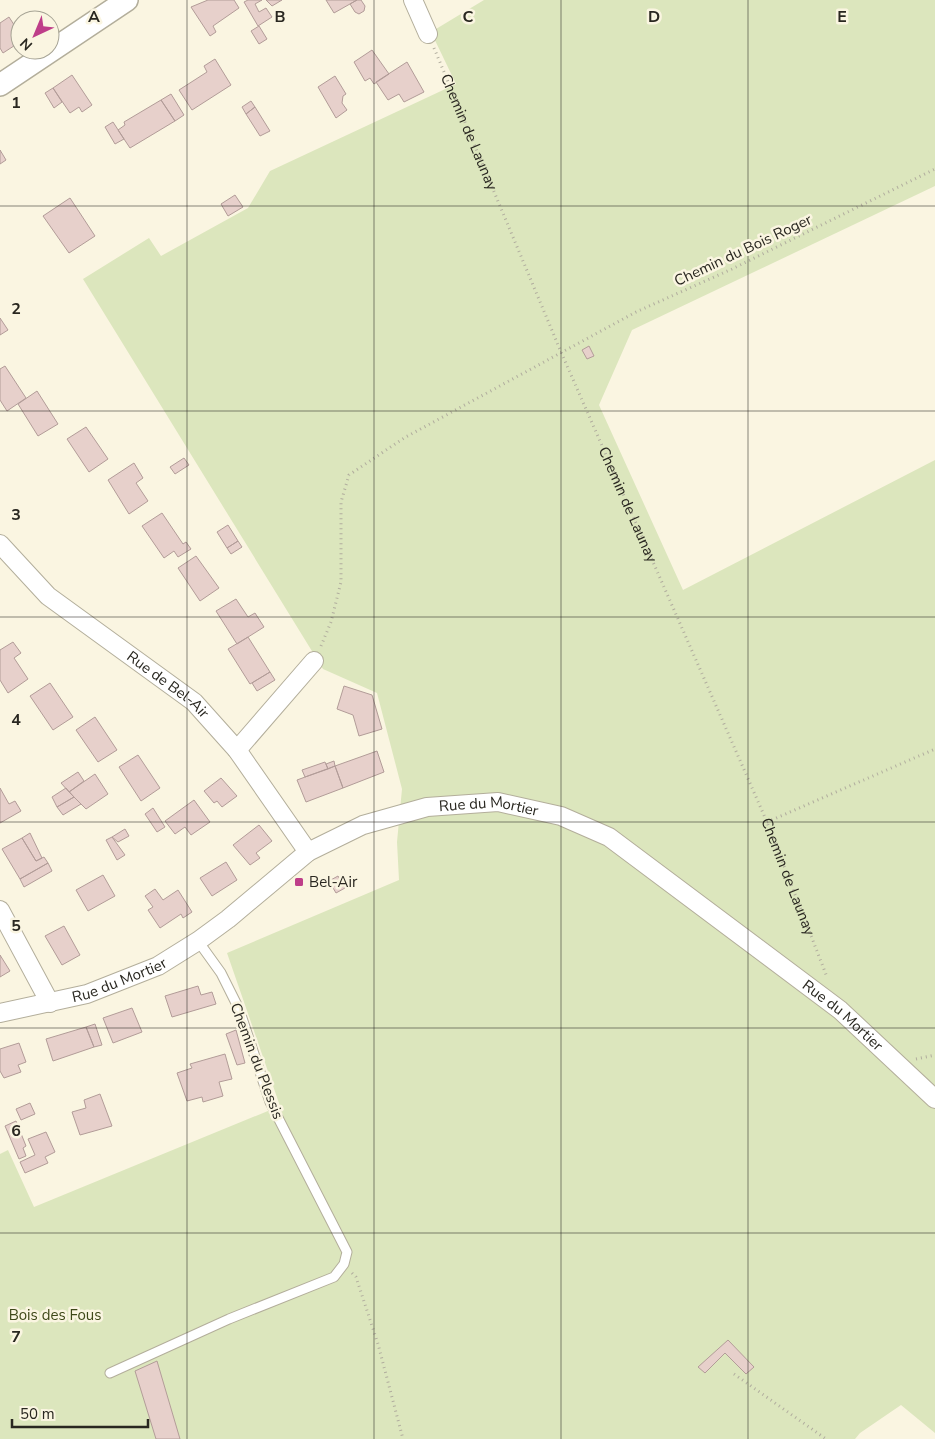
<svg xmlns="http://www.w3.org/2000/svg" width="935" height="1439" font-family="'Nunito Sans',sans-serif">
<style>
.green{fill:#dce6bd}
.building{fill:#e7d0cb;stroke:#b29c98}
.lines{fill:none;stroke-linecap:round;stroke-linejoin:round}
.service-casing{stroke:#b3ae9b;stroke-width:11}
.minor-casing{stroke:#b3ae9b;stroke-width:20}
.tertiary-casing{stroke:#b3ae9b;stroke-width:24}
.path{stroke:#b1ad9e;stroke-width:3;stroke-dasharray:1 4;stroke-linecap:butt}
.service{stroke:#fff;stroke-width:9}
.minor{stroke:#fff;stroke-width:18}
.tertiary{stroke:#fff;stroke-width:21}
.grid{fill:none;stroke:#292720;stroke-width:1;stroke-opacity:0.55}
.poi-dot{fill:#be3e89;stroke:#faf5e1;stroke-width:2}
.labels{text-anchor:middle;stroke-width:5;stroke-linejoin:round;paint-order:stroke}
.street-label{font-size:15px;fill:#292720;stroke:#faf5e1}
.poi-label{font-size:15px;fill:#292720;stroke:#faf5e1;text-anchor:start}
.park-label{font-size:15px;fill:#3e4818;stroke:#faf5e1}
.grid-label{font-size:16px;text-anchor:middle;font-weight:bold;fill:#292720;stroke:#faf5e1;stroke-width:5;stroke-linejoin:round;paint-order:stroke}
</style>
<rect width="100%" height="100%" fill="#faf5e1"/>
<path class="green" d="M484,0H935V186L632,330L599,405L683,590L935,460V1433L901,1405L860,1433L855,1439H0V1154L8,1150L34,1207L280,1106L227,953L399,880L397,842L402,789L377,693L323,669L83,279L149,238L161,256L248,208L270,171L456,84L431,32Z"/>
<path class="building" d="M208,0H234L239,8L213,26L216,32L210,36L191,7Z
M248,0H262L255,4L259,12L266,8L272,17L258,26L244,2Z
M266,0H282L272,6Z
M326,0H357L334,13Z
M357,0H361L365,6L364,11L359,14L355,12L350,4Z
M9,17L20,34V42L3,53L0,48V23Z
M259,26L267,39L259,44L251,31Z
M372,50L389,74L374,84L370,78L365,81L354,62Z
M215,59L231,85L192,110L179,90L207,72L204,66Z
M407,62L424,92L404,102L399,94L388,100L376,82Z
M72,75L92,105L82,112L79,107L70,113L53,88Z
M335,76L346,94L343,96L342,103L347,110L336,118L318,87Z
M53,88L62,102L54,108L45,93Z
M171,94L184,115L175,121L161,100Z
M161,100L175,121L130,148L118,130L125,125L124,122Z
M251,101L255,107L246,114L242,107Z
M255,107L270,131L260,136L246,114Z
M113,122L124,139L115,144L105,127Z
M0,150L6,160L0,164Z
M235,195L243,207L228,216L221,204Z
M70,198L95,236L69,253L43,216Z
M0,318L8,330L0,335Z
M589,346L594,356L587,359L582,350Z
M5,366L26,398L7,411L0,400V369Z
M37,391L58,424L38,436L18,404Z
M86,427L108,459L89,472L67,439Z
M184,458L189,465L175,474L170,467Z
M134,463L143,478L136,483L148,501L129,514L108,480Z
M162,513L183,544L186,542L191,549L178,557L174,551L164,558L142,526Z
M228,525L238,541L227,548L217,532Z
M238,541L242,547L231,554L227,548Z
M196,556L219,588L200,601L178,568Z
M236,599L248,617L255,613L264,627L237,644L216,611Z
M248,637L270,672L250,684L228,649Z
M13,642L21,653L14,658L28,679L8,693L0,680V650Z
M270,672L275,680L257,691L252,683Z
M50,683L73,717L53,730L30,696Z
M344,686L372,695L382,729L359,736L353,715L337,709Z
M95,717L117,750L98,762L76,730Z
M377,751L384,772L343,788L335,766Z
M138,755L160,788L141,801L119,767Z
M334,761L335,766L328,769L326,764Z
M325,762L328,769L305,777L302,770Z
M335,766L343,788L306,802L297,780Z
M78,772L84,781L69,792L61,783Z
M95,774L108,794L86,809L69,792Z
M221,778L237,796L222,807L217,801L214,803L204,791Z
M0,788L9,804L15,801L21,811L0,823Z
M66,788L74,797L57,807L52,797Z
M74,797L81,804L63,815L57,807Z
M194,800L210,822L191,835L185,827L175,834L165,821Z
M153,808L165,827L157,832L145,814Z
M259,825L272,841L256,853L260,858L250,865L233,845Z
M125,829L129,836L118,842L112,837Z
M30,833L42,858L36,861L22,838Z
M112,837L125,855L117,860L106,840Z
M22,838L36,861L44,857L48,863L20,879L2,849Z
M226,862L237,880L212,896L200,878Z
M48,863L52,871L24,887L20,879Z
M103,875L115,896L88,911L76,890Z
M338,876L345,888L336,893L329,881Z
M155,889L163,900L178,890L192,912L183,918L181,914L160,928L148,910L153,907L145,896Z
M64,926L80,955L62,965L45,936Z
M0,955L10,971L0,977Z
M198,986L201,995L212,992L216,1004L172,1017L165,996Z
M132,1008L142,1032L113,1043L103,1018Z
M95,1024L102,1045L94,1047L86,1027Z
M86,1027L94,1047L53,1061L46,1039Z
M236,1030L245,1063L237,1065L226,1034Z
M19,1043L26,1062L18,1065L21,1072L4,1078L0,1071V1049Z
M225,1054L232,1079L219,1082L223,1096L203,1102L202,1097L187,1101L177,1073L192,1068L190,1064Z
M100,1094L112,1126L80,1135L72,1112L86,1108L84,1100Z
M30,1103L35,1114L21,1120L16,1109Z
M16,1121L26,1146L23,1148L26,1156L19,1159L5,1126Z
M46,1132L55,1152L45,1157L48,1163L25,1173L20,1162L35,1155L28,1139Z
M728,1340L754,1367L746,1374L725,1353L705,1373L698,1367Z
M157,1361L180,1439H156L135,1371Z"/>
<g class="lines">
<g class="service-casing">
<path id="service" d="M110,1373L229,1319L334,1277L344,1264L347,1252L270,1102L239,1009L221,973L198,941"/>
</g>
<g class="minor-casing">
<g id="minor">
<path d="M413,0L428,34"/>
<path id="s2" d="M0,544L48,596L194,702L237,750L308,852"/>
<path d="M237,750L314,661"/>
<path d="M0,910L50,1003"/>
<path id="s3" d="M0,1013L87,994L158,966L198,941L228,919L308,852L363,825L427,807L498,802L561,816L609,837L840,1010L935,1099"/>
</g>
</g>
<g class="tertiary-casing">
<path id="tertiary" d="M0,85L127,0"/>
</g>
<g class="path">
<path id="s1" d="M434,48L561,352L767,822L827,977"/>
<path d="M321,646L331,622L341,582V502L349,475L404,438L636,312L732,269L935,169"/>
<path d="M767,822L935,749"/>
<path d="M916,1059L935,1055"/>
<path d="M352,1273L356,1277L378,1344L403,1439"/>
<path d="M734,1374L826,1439"/>
</g>
<use href="#service" class="service"/>
<use href="#minor" class="minor"/>
<use href="#tertiary" class="tertiary"/>
</g>
<path class="grid" d="M187,0V1439M374,0V1439M561,0V1439M748,0V1439M0,206H935M0,411H935M0,617H935M0,822H935M0,1028H935M0,1233H935"/>
<rect class="poi-dot" x="294" y="877" width="10" height="10" rx="2.5"/>
<g class="labels">
<g class="street-label">
<text dy="5" stroke="none"><textPath href="#s1" startOffset="91">Chemin de Launay</textPath></text>
<text transform="translate(743 250) rotate(-25)" y="5">Chemin du Bois Roger</text>
<text dy="5" stroke="none"><textPath href="#s1" startOffset="496">Chemin de Launay</textPath></text>
<text dy="5" stroke="none"><textPath href="#s2" startOffset="220">Rue de Bel-Air</textPath></text>
<text dy="5" stroke="none"><textPath href="#s3" startOffset="544">Rue du Mortier</textPath></text>
<text dy="5" stroke="none"><textPath href="#s1" startOffset="901">Chemin de Launay</textPath></text>
<text dy="5" stroke="none"><textPath href="#s3" startOffset="124">Rue du Mortier</textPath></text>
<text dy="5" stroke="none"><textPath href="#s3" startOffset="964">Rue du Mortier</textPath></text>
<text transform="translate(257 1061) rotate(69)" y="5">Chemin du Plessis</text>
</g>
<g class="poi-label">
<text x="309" y="887">Bel-Air</text>
</g>
<g class="park-label">
<text x="55" y="1320">Bois des Fous</text>
</g>
</g>
<g class="grid-label">
<text x="94" y="22">A</text>
<text x="280" y="22">B</text>
<text x="468" y="22">C</text>
<text x="654" y="22">D</text>
<text x="842" y="22">E</text>
<text x="16" y="108">1</text>
<text x="16" y="314">2</text>
<text x="16" y="520">3</text>
<text x="16" y="725">4</text>
<text x="16" y="931">5</text>
<text x="16" y="1136">6</text>
<text x="16" y="1342">7</text>
</g>
<g transform="translate(35 35) rotate(224)"><circle r="24" fill="#faf5e1" stroke="#a6a394"/>
<path d="M0-4L9 19L0 12L-9 19Z" fill="#be3e89"/>
<text y="-8" font-size="14" font-weight="bold" text-anchor="middle" fill="#292720">N</text>
</g>
<path d="M12 1419v8h136v-8" fill="none" stroke="#292720" stroke-width="2.5"/>
<text x="20" y="1419" font-size="15" fill="#292720" stroke="#faf5e1" stroke-width="4" paint-order="stroke">50 m</text>
</svg>
